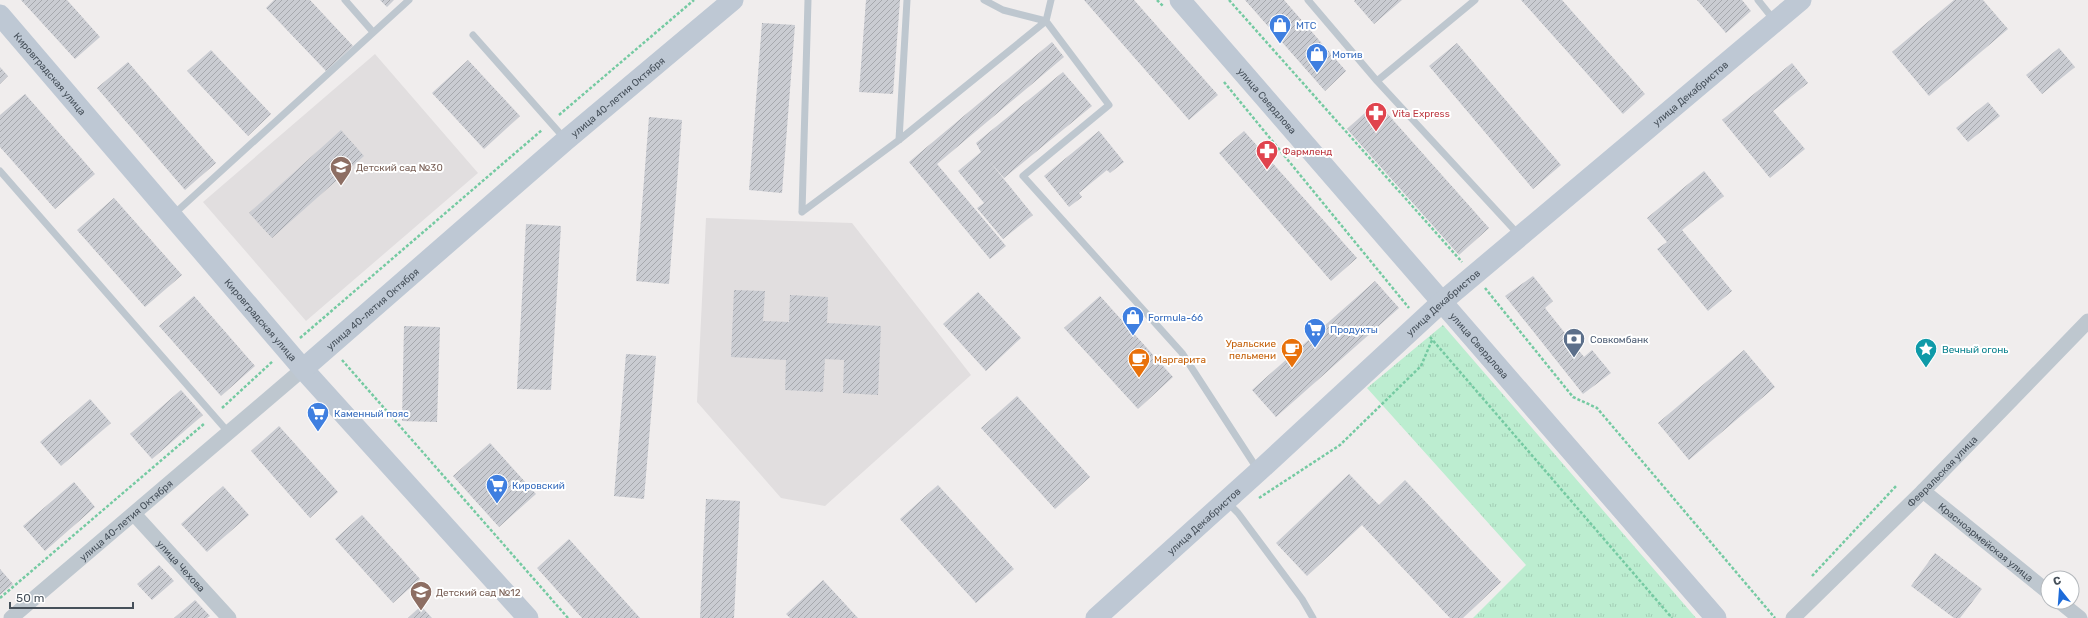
<svg xmlns="http://www.w3.org/2000/svg" width="2088" height="618" font-family="Rubik,sans-serif">
<style>
.education{fill:#e1dedf}
.park{fill:url(#park-tufts)}
.building{fill:url(#building-hatch)}
.lines{fill:none;stroke-linecap:round;stroke-linejoin:round}
.path{stroke:#75caa2;stroke-width:2.5;stroke-dasharray:3 2;stroke-linecap:butt}
.lane{stroke:#bec7cf;stroke-width:7}
.street{stroke:#bec7cf;stroke-width:15}
.secondary{stroke:#bec8d4;stroke-width:21}
.labels{text-anchor:middle;stroke-width:4;stroke-linejoin:round;paint-order:stroke}
.shop-label{font-size:10px;fill:#366cbe;stroke:#fff;text-anchor:start}
.street-label{font-size:10px;fill:#46505a;stroke:#fff}
.health-label{font-size:10px;fill:#be3a42;stroke:#fff;text-anchor:start}
.education-label{font-size:10px;fill:#785e54;stroke:#fff;text-anchor:start}
.service-label{font-size:10px;fill:#4e5e75;stroke:#fff;text-anchor:start}
.food-label{font-size:10px;fill:#c56008;stroke:#fff;text-anchor:end}
.culture-label{font-size:10px;fill:#0d838f;stroke:#fff;text-anchor:start}
</style>
<defs>
<pattern id="park-tufts" width="24" height="20" patternUnits="userSpaceOnUse"><rect width="24" height="20" fill="#bcedd0"/><path d="M3 7l-1-3M5 7V3M7 7l1-3M15 17l-1-3M17 17v-4M19 17l1-3" fill="none" stroke="#a3cdb5"/></pattern>
<pattern id="building-hatch" width="6" height="6" patternUnits="userSpaceOnUse"><rect width="6" height="6" fill="#caccd2"/><path d="M-1 1l2-2M0 6l6-6M5 7l2-2" fill="none" stroke="#a6a8ad"/></pattern>
</defs>
<rect width="100%" height="100%" fill="#f0eded"/>
<path class="education" d="M375,54L478,173L306,321L203,202Z
M706,218L852,223L971,375L825,506L781,498L697,402Z"/>
<path class="park" d="M1443,325L1696,618H1473L1526,565L1367,388Z"/>
<path class="building" d="M21,0H67L100,37L75,59Z
M274,0H310L353,46L326,71L266,8Z
M380,0H394L387,7Z
M866,0H900L893,94L859,92Z
M1084,0H1134L1218,95L1189,120Z
M1245,0H1284L1346,71L1325,91Z
M1355,0H1402L1374,24L1354,1Z
M1521,0H1562L1645,94L1623,114Z
M1697,0H1742L1751,11L1726,33Z
M1954,0H1983L2008,29L1929,96L1892,52Z
M762,23L795,25L782,193L749,190Z
M1052,42L1064,57L937,164L1006,246L990,259L909,162Z
M1457,43L1561,165L1533,189L1429,66Z
M2059,48L2075,67L2042,94L2026,75Z
M211,50L271,114L248,136L187,71Z
M468,60L520,116L484,149L432,93Z
M128,62L216,163L185,190L97,88Z
M1792,63L1808,83L1773,111L1805,149L1770,178L1722,120Z
M0,67L8,76L0,84Z
M1063,72L1092,106L1004,178L990,162L1033,215L1003,239L977,208L984,203L958,171L981,152L976,143Z
M25,94L95,174L55,209L0,147V115Z
M1377,102L1489,228L1459,255L1347,129Z
M1988,102L2000,116L1968,142L1956,128Z
M649,117L682,120L669,284L636,281Z
M341,130L364,156L272,238L249,213Z
M1099,131L1124,162L1110,173L1107,170L1079,193L1082,197L1069,207L1044,176Z
M1244,131L1357,258L1331,281L1219,153Z
M1704,171L1724,196L1682,230L1732,291L1708,311L1657,249L1667,242L1647,218Z
M114,198L182,275L145,307L77,230Z
M526,224L561,226L551,390L517,389Z
M1533,276L1553,301L1545,308L1584,357L1592,350L1611,373L1583,394L1505,296Z
M1375,281L1399,308L1276,417L1252,390Z
M734,290L765,291L763,321L789,322L790,295L828,297L827,323L881,326L878,395L843,393L844,360L825,359L823,392L785,390L786,360L731,357Z
M978,292L1021,338L986,371L943,324Z
M194,296L255,366L221,396L159,326Z
M1100,296L1173,377L1138,409L1064,328Z
M404,326L440,327L437,422L402,421Z
M1744,350L1775,387L1689,460L1658,423Z
M626,354L656,356L644,499L614,496Z
M181,390L203,415L152,459L130,434Z
M1017,396L1090,477L1055,509L981,428Z
M90,399L111,423L61,466L40,442Z
M279,426L338,492L310,518L251,451Z
M490,443L536,494L499,527L453,476Z
M1349,474L1379,505L1405,480L1501,582L1463,618H1450L1362,525L1307,576L1276,543Z
M74,482L95,507L45,551L23,526Z
M938,485L1014,569L976,603L900,519Z
M223,486L249,515L207,552L181,524Z
M706,499L740,501L734,618H700Z
M362,515L420,579L393,603L335,539Z
M569,539L640,618H582L537,568Z
M1935,553L1982,589L1960,618H1954L1911,586Z
M159,565L174,581L152,600L137,584Z
M0,569L13,584L0,595Z
M823,580L858,618H790L786,614Z
M195,600L210,616L207,618H174Z
M421,606L432,618H408Z"/>
<g class="lines">
<path class="path" d="M1157,0L1163,6
M1229,0L1462,262
M1224,82L1409,308
M559,115L694,0
M1485,288L1573,397L1597,408L1775,618
M1430,337L1672,618
M300,338L542,130
M342,360L568,618
M222,408L273,361
M1259,498L1340,445L1421,366L1432,340
M1812,576L1897,485
M0,598L205,423"/>
<path class="lane" d="M345,0L373,32
M984,0L1003,10L1046,21
M1051,0L1046,21L1109,105L1023,176L1182,353L1258,470
M1308,0L1377,81L1519,235
M1758,0L1774,20
M473,35L565,139
M1377,81L1475,0
M899,140L907,0
M0,171L229,433
M802,212L899,140L1046,21
M802,212L808,0
M174,214L409,0
M1228,503L1238,513L1302,599L1313,618"/>
<g class="street">
<path id="s1" d="M1923,491L2048,592"/>
<path id="s2" d="M134,514L229,618"/>
<path d="M2060,602L2080,618"/>
<path id="s3" d="M11,618L303,369"/>
<path id="s4" d="M1793,618L1923,491L2088,321"/>
</g>
<g class="secondary">
<path id="s5" d="M1180,0L1716,618"/>
<path id="s6" d="M0,15L303,369L528,618"/>
<path id="s7" d="M303,369L566,140L733,0"/>
<path id="s8" d="M1096,618L1259,471L1443,301L1801,0"/>
</g>
</g>
<defs>
<g id="shop-pin" transform="scale(1.15)"><path d="M0 17L-7.5 6A9.5 9.5 0 1 1 7.5 6Z" fill="#3f7fe0" stroke="#fff"/><path d="M-5-2.5h2.3a2.7 3.5 0 0 1 5.4 0H5L5.5 6h-11ZM-1.5-2.5h3a1.5 2.3 0 0 0-3 0Z" fill="#fff"/></g>
<g id="pharmacy-pin" transform="scale(1.15)"><path d="M0 17L-7.5 6A9.5 9.5 0 1 1 7.5 6Z" fill="#e0444e" stroke="#fff"/><path d="M-2-6h4v4h4v4h-4v4h-4v-4h-4v-4h4Z" fill="#fff"/></g>
<g id="school-pin" transform="scale(1.15)"><path d="M0 17L-7.5 6A9.5 9.5 0 1 1 7.5 6Z" fill="#8d6e63" stroke="#fff"/><path d="M0-5L7-2L0 1L-7-2ZM-4 1L0 2.5L4 1V4Q0 6-4 4Z" fill="#fff"/></g>
<g id="supermarket-pin" transform="scale(1.15)"><path d="M0 17L-7.5 6A9.5 9.5 0 1 1 7.5 6Z" fill="#3f7fe0" stroke="#fff"/><path d="M-6-5.5h2.5l.6 2H6L4.5 2H-2.5L-4.4-4H-6ZM-1.5 3.2a1.3 1.3 0 1 0 .1 0ZM3 3.2a1.3 1.3 0 1 0 .1 0Z" fill="#fff"/></g>
<g id="bank-pin" transform="scale(1.15)"><path d="M0 17L-7.5 6A9.5 9.5 0 1 1 7.5 6Z" fill="#5c6f8a" stroke="#fff"/><path d="M-6-4H6V4H-6ZM0-2.3a2.3 2.3 0 1 0 0 4.6a2.3 2.3 0 1 0 0-4.6Z" fill="#fff"/></g>
<g id="cafe-pin" transform="scale(1.15)"><path d="M0 17L-7.5 6A9.5 9.5 0 1 1 7.5 6Z" fill="#e8710a" stroke="#fff"/><path d="M-5.5-4.5H6V0H3Q3 3.5 0 3.5H-2.5Q-5.5 3.5-5.5 0ZM3-3.2v2h1.7v-2ZM-6 4.5H4V6H-6Z" fill="#fff"/></g>
<g id="sight-pin" transform="scale(1.15)"><path d="M0 17L-7.5 6A9.5 9.5 0 1 1 7.5 6Z" fill="#0f9aa8" stroke="#fff"/><path d="M0-6L1.8-2.2L6-1.7L2.9 1.2L3.7 5.4L0 3.3L-3.7 5.4L-2.9 1.2L-6-1.7L-1.8-2.2Z" fill="#fff"/></g>
</defs>
<g fill-rule="evenodd">
<use href="#shop-pin" x="1280" y="25"/>
<use href="#shop-pin" x="1317" y="54"/>
<use href="#pharmacy-pin" x="1376" y="113"/>
<use href="#pharmacy-pin" x="1267" y="151"/>
<use href="#school-pin" x="341" y="167"/>
<use href="#shop-pin" x="1133" y="317"/>
<use href="#supermarket-pin" x="1315" y="329"/>
<use href="#bank-pin" x="1574" y="339"/>
<use href="#cafe-pin" x="1292" y="349"/>
<use href="#sight-pin" x="1926" y="349"/>
<use href="#cafe-pin" x="1139" y="359"/>
<use href="#supermarket-pin" x="318" y="413"/>
<use href="#supermarket-pin" x="497" y="485"/>
<use href="#school-pin" x="421" y="592"/>
</g>
<g class="labels">
<g class="shop-label">
<text x="1296" y="29">МТС</text>
<text x="1332" y="58">Мотив</text>
<text x="1148" y="321">Formula-66</text>
<text x="1330" y="333">Продукты</text>
<text x="334" y="417">Каменный пояс</text>
<text x="512" y="489">Кировский</text>
</g>
<g class="street-label">
<text dy="4" stroke="none"><textPath href="#s6" startOffset="77">Кировградская улица</textPath></text>
<text dy="4" stroke="none"><textPath href="#s8" startOffset="793">улица Декабристов</textPath></text>
<text dy="4" stroke="none"><textPath href="#s7" startOffset="416">улица 40-летия Октября</textPath></text>
<text dy="4" stroke="none"><textPath href="#s5" startOffset="133">улица Свердлова</textPath></text>
<text dy="4" stroke="none"><textPath href="#s8" startOffset="469">улица Декабристов</textPath></text>
<text dy="4" stroke="none"><textPath href="#s7" startOffset="92">улица 40-летия Октября</textPath></text>
<text dy="4" stroke="none"><textPath href="#s6" startOffset="401">Кировградская улица</textPath></text>
<text dy="4" stroke="none"><textPath href="#s5" startOffset="457">улица Свердлова</textPath></text>
<text dy="4" stroke="none"><textPath href="#s4" startOffset="209">Февральская улица</textPath></text>
<text dy="4" stroke="none"><textPath href="#s3" startOffset="151">улица 40-летия Октября</textPath></text>
<text dy="4" stroke="none"><textPath href="#s8" startOffset="145">улица Декабристов</textPath></text>
<text dy="4" stroke="none"><textPath href="#s1" startOffset="81">Красноармейская улица</textPath></text>
<text dy="4" stroke="none"><textPath href="#s2" startOffset="70">улица Чехова</textPath></text>
</g>
<g class="health-label">
<text x="1392" y="117">Vita Express</text>
<text x="1282" y="155">Фармленд</text>
</g>
<g class="education-label">
<text x="356" y="171">Детский сад №30</text>
<text x="436" y="596">Детский сад №12</text>
</g>
<g class="service-label">
<text x="1590" y="343">Совкомбанк</text>
</g>
<g class="food-label">
<text x="1276" y="347">Уральские<tspan x="1276" dy="12">пельмени</tspan></text>
<text x="1154" y="363" text-anchor="start">Маргарита</text>
</g>
<g class="culture-label">
<text x="1942" y="353">Вечный огонь</text>
</g>
</g>
<g transform="translate(2060 590) rotate(343)"><circle r="19" fill="#ffffff" stroke="#b5b9bd"/>
<path d="M0-3L7 15L0 10L-7 15Z" fill="#1d6bd9"/>
<text y="-6" font-size="11" font-weight="bold" text-anchor="middle" fill="#46505a">С</text>
</g>
<path d="M10 602v6h123v-6" fill="none" stroke="#46505a" stroke-width="2"/>
<text x="16" y="602" font-size="12" fill="#46505a" stroke="#ffffff" stroke-width="3" paint-order="stroke">50 m</text>
</svg>
